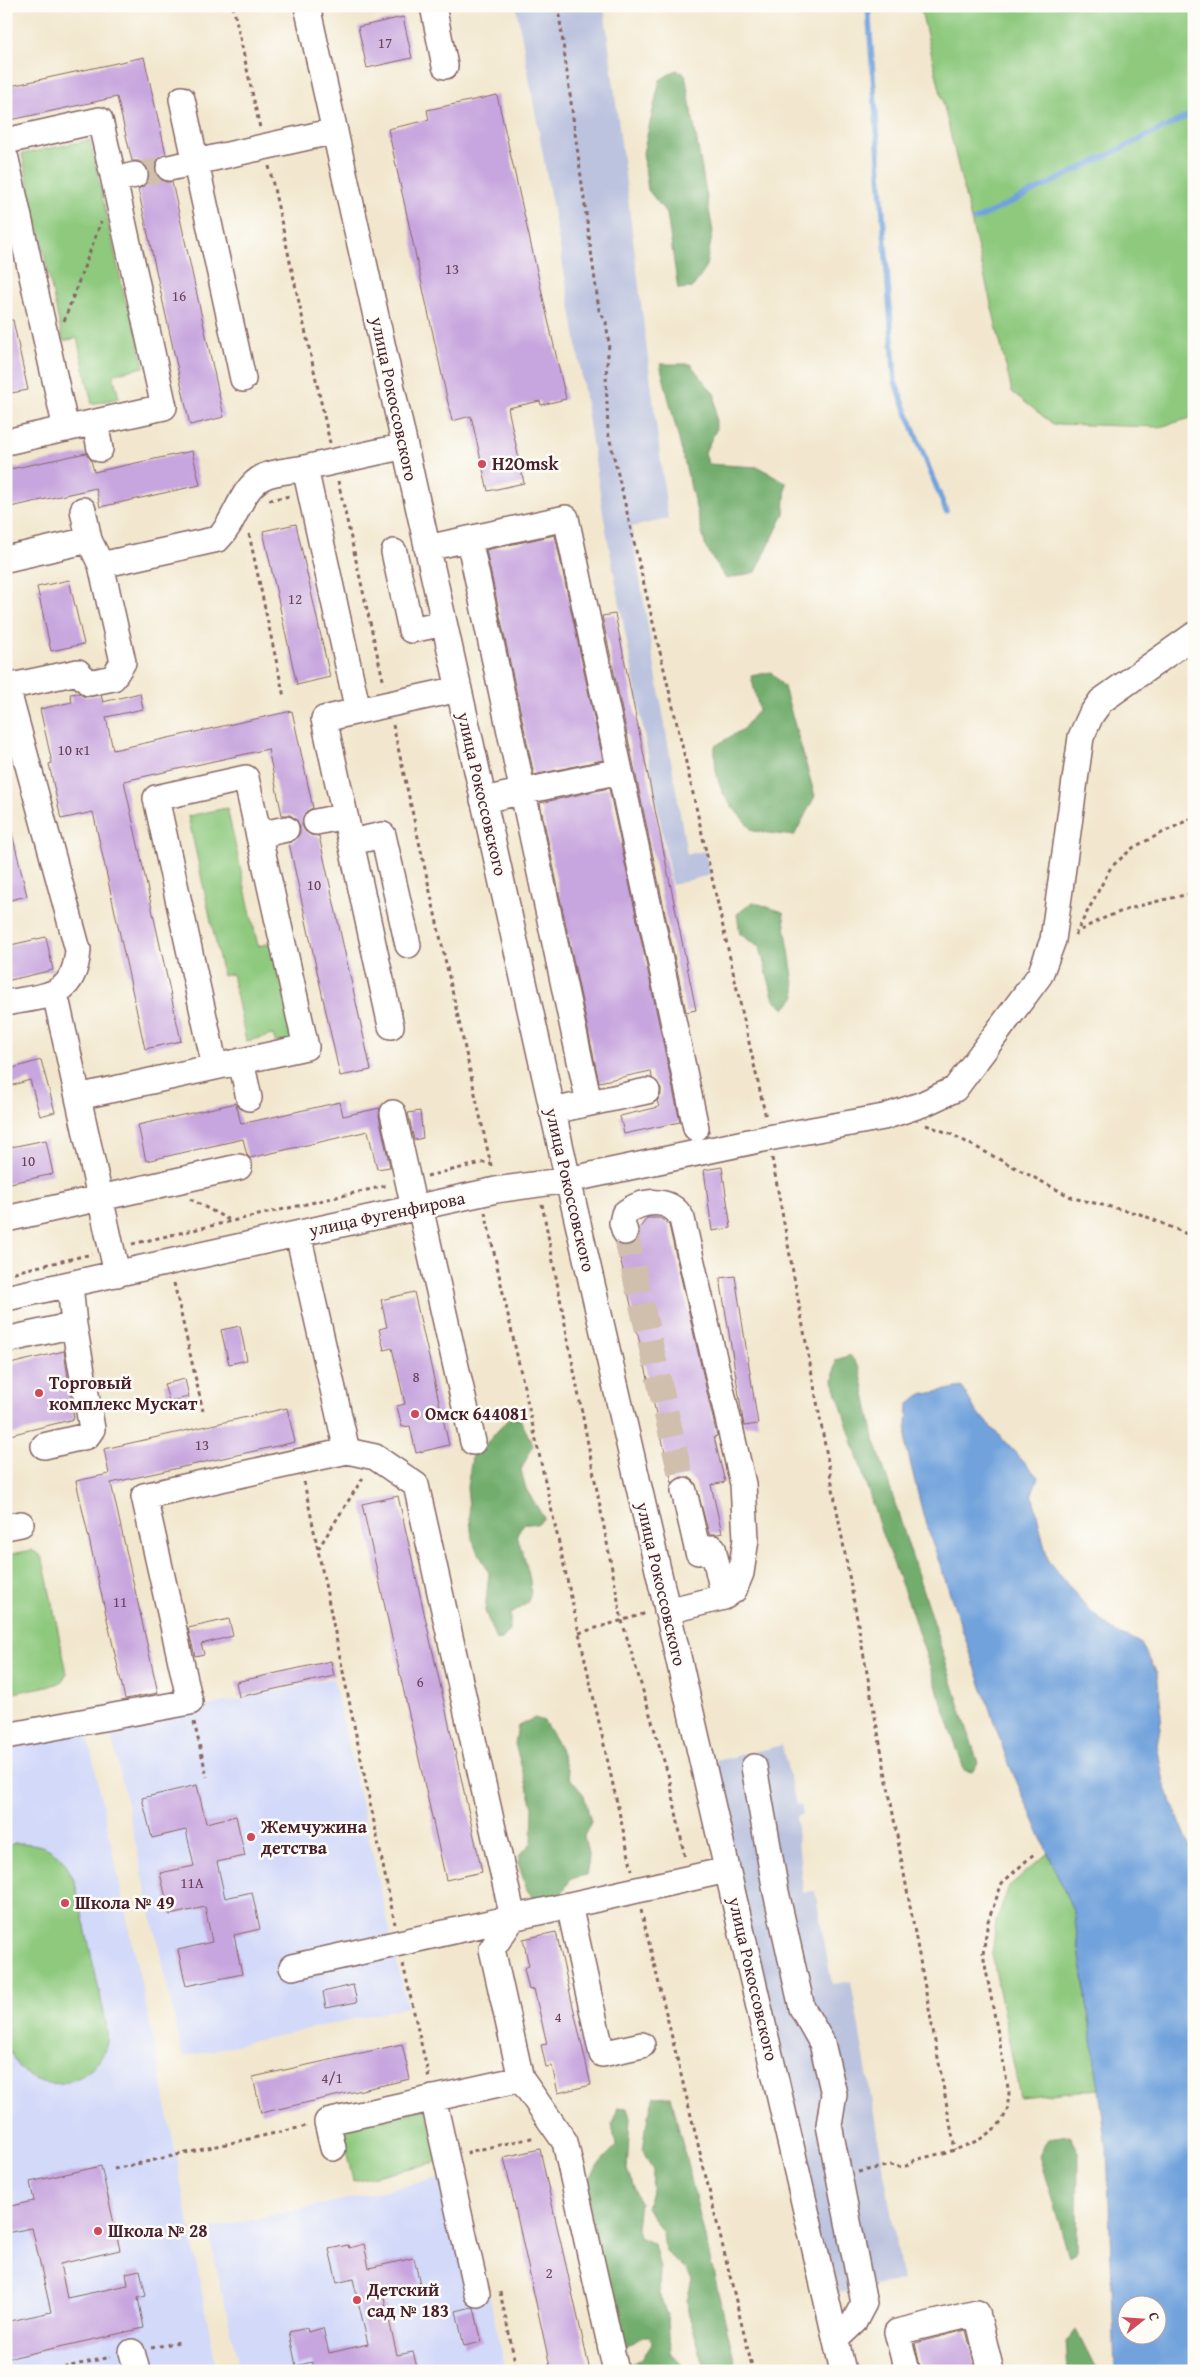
<svg xmlns="http://www.w3.org/2000/svg" width="1200" height="2377" font-family="'Gentium Book Plus',serif">
<style>
.built{fill:#d2d9f9}
.industrial{fill:#bcc3de}
.green{fill:#8ec97e;stroke:#6c7454}
.forest{fill:#72ad6d;stroke:#5e664c}
.water{fill:#71a2dc;stroke:#5e6084;fill-rule:evenodd}
.lines{fill:none;stroke-linecap:round;stroke-linejoin:round}
.stream{stroke:#71a2dc;stroke-width:5.5}
.building{fill:#c7a5de}
.minor-tunnel{stroke:#d0bfad;stroke-width:25;stroke-dasharray:25 12;stroke-linecap:butt}
.minor-casing{stroke:#856564;stroke-width:28}
.path{stroke:#856564;stroke-width:3;stroke-dasharray:4 4;stroke-linecap:butt}
.minor{stroke:#fff;stroke-width:25}
.poi-dot{fill:#d1495b;stroke:#fdfcf7;stroke-width:2}
.labels{text-anchor:middle;stroke-width:5;stroke-linejoin:round;paint-order:stroke}
.number-label{font-size:15px;fill:#694058}
.street-label{font-size:18px;fill:#4a1f2b;stroke:#fdfcf7}
.poi-label{font-size:18px;font-weight:bold;fill:#4a1f2b;stroke:#fdfcf7;text-anchor:start}
</style>
<rect width="100%" height="100%" fill="#fdfcf7"/>
<filter id="ink" filterUnits="userSpaceOnUse"><feTurbulence type="fractalNoise" baseFrequency=".02" numOctaves="2"/><feDisplacementMap in="SourceGraphic" scale="10" xChannelSelector="R" yChannelSelector="G"/><feConvolveMatrix kernelMatrix="1 2 1 2 8 2 1 2 1" color-interpolation-filters="sRGB"/></filter>
<filter id="wash" filterUnits="userSpaceOnUse"><feTurbulence type="fractalNoise" baseFrequency=".0096" numOctaves="4" result="noise"/><feDisplacementMap in="SourceGraphic" scale="20" xChannelSelector="R" yChannelSelector="G"/><feGaussianBlur stdDeviation="1.12" result="paint"/><feColorMatrix in="noise" values="0 0 0 0 0 0 0 0 0 0 0 0 0 0 0 0 0 1.4 0 .05"/><feComposite in="paint" operator="in"/></filter>
<g filter="url(#wash)">
<rect width="100%" height="100%" fill="#f2e7ce"/>
<path class="built" d="M333,1678L407,2007L183,2057L110,1728Z
M86,1727L158,2062L217,2371H6V1745Z
M462,2173L506,2371H240L208,2230Z"/>
<path class="industrial" d="M516,6H604L668,519L631,527L687,854L705,851L710,875L672,885L604,519L572,315Z
M782,1745L796,1805H801L803,1814L796,1817L803,1892L815,1891L832,1984L851,1981L903,2281L830,2294L728,1834L716,1761Z"/>
<path class="green" d="M920,6H1194V417L1160,427L1053,424L1012,392Z
M90,140L126,304H130L144,367L113,374L119,398L92,404L77,338L63,341L22,154Z
M227,808L258,946L276,942L297,1038L276,1043L273,1035L246,1041L232,974L223,976L188,816Z
M32,1550L40,1555L43,1560L67,1673L61,1682L57,1684L14,1693L6,1688V1555Z
M14,1843C48,1843 61,1851 75,1882L106,2022C106,2028 108,2035 107,2041C102,2075 57,2096 28,2075C17,2067 12,2056 7,2044L6,1847Z
M1048,1853L1074,1913L1099,2089L1020,2097L992,1954L996,1922L1009,1886Z
M426,2109L441,2161L353,2181L343,2137L344,2127Z"/>
<path class="forest" d="M676,70L685,74L713,232L705,270L692,288L678,289L667,214L648,190L643,153L660,80Z
M660,364H690L715,395L716,430L705,452L708,464L758,467L786,482L784,514L756,572L726,579L706,548Z
M771,672L784,687L815,796L794,836L753,831C726,799 714,791 715,746L743,729L759,709L751,676Z
M753,902L783,912L796,996L785,1009L774,1000L760,948L740,934L737,914Z
M850,1355L860,1369L874,1438L978,1763L972,1772L964,1770L909,1604L882,1534L833,1381L836,1360Z
M509,1418L520,1419L533,1445L521,1470L526,1489L544,1518L537,1524L524,1523L517,1535C521,1550 534,1581 530,1596C528,1606 517,1610 510,1614V1631L502,1639L496,1640L485,1611L489,1573L472,1539L467,1487L473,1451L484,1446Z
M535,1718L544,1721L559,1746L570,1778L584,1795L591,1822L584,1836L589,1858L586,1875L571,1879L561,1894L539,1900L534,1899L527,1890L518,1863L519,1856L532,1842L533,1807L515,1744L518,1726Z
M671,2096L737,2371H706L688,2312L687,2300L692,2280L687,2270L665,2251L663,2233L646,2207L652,2189L653,2171L643,2151L648,2116L654,2097Z
M618,2107L627,2108L630,2117L627,2171L640,2202L637,2228L639,2237L654,2244L660,2269L659,2294L668,2318L670,2352L681,2364L682,2371H625L624,2367L642,2359L652,2344L650,2336H642L620,2350L584,2190L597,2166L616,2146L612,2124Z
M1069,2135L1078,2152L1077,2252L1069,2256L1039,2156L1048,2138Z
M1076,2329L1097,2371H1068L1066,2342Z"/>
<path class="water" d="M962,1387L975,1410L1038,1477L1032,1493L1048,1561L1091,1612L1118,1634L1140,1642L1157,1673L1162,1716L1157,1745L1164,1783L1194,1856V2371H1115L1107,2146L1074,1913L1006,1757L924,1518L906,1446L908,1405L920,1395ZM1128,2304H1158V2334H1128Z"/>
<g class="lines">
<path class="stream" d="M868,6L895,382L946,511
M975,220L1194,113"/>
</g>
<g id="blocks">
<path class="building" d="M403,17L412,58L367,68L358,27Z
M144,57L166,154L159,158L155,163V171L159,178L165,182H172L224,417L190,425L138,189L145,185L149,180V172L145,165L139,161H132L117,97L6,121V87Z
M497,95L566,399L541,405L540,401L508,408L524,483L488,491L471,416L452,421L388,129L429,120L427,110Z
M6,320H13L28,390L6,394Z
M192,451L200,485L100,507L96,488L6,508V470L86,453L91,460L94,472Z
M296,524L330,677L297,685L263,531Z
M555,535L603,760L534,775L486,550Z
M69,580L84,644L51,651L37,587Z
M615,614L696,1010L686,1012L602,616Z
M78,693L85,697L101,695L103,702L140,693L143,709L106,717L113,750L292,711L313,808L307,811L303,817L302,825L305,831L311,835L319,836L371,1070L340,1076L289,843L296,839L300,833V826L296,819L290,815H282L268,749L124,781L181,1041L145,1049L93,812L61,819L49,764L52,763L40,709L72,702L70,694Z
M609,788L680,1122L624,1134L620,1116L659,1107L657,1101L661,1095V1088L652,1078L651,1071L599,1082L540,803Z
M12,833L27,896L10,900L6,886V834Z
M46,937L53,970L6,981V946Z
M41,1060L55,1112L40,1116L30,1080L6,1087V1070Z
M340,1102L343,1116L380,1108L379,1116L390,1167L377,1169L368,1131L250,1158L247,1155L243,1139L146,1161L138,1125L236,1103L241,1124Z
M420,1111L423,1138L414,1140L408,1113Z
M46,1140L53,1174L6,1184V1148Z
M722,1167L731,1228L712,1231L704,1170Z
M647,1218H660L669,1225L717,1436L714,1437L725,1482L711,1485L722,1533L717,1534H709L695,1482L689,1477H681L672,1483L617,1244L629,1246L635,1242L639,1235V1229Z
M735,1276L758,1424L744,1426L720,1278Z
M414,1292L449,1445L416,1453L410,1426L402,1427L397,1406L405,1404L392,1348L384,1350L379,1329L387,1327L381,1300Z
M240,1326L247,1360L229,1364L221,1330Z
M64,1351L74,1419L6,1436V1365Z
M185,1379L189,1397L169,1401L164,1384Z
M287,1408L295,1442L111,1483L158,1693L125,1699L76,1481L109,1474L104,1449Z
M398,1496L482,1872L446,1880L362,1504Z
M229,1619L233,1636L201,1644L204,1654L195,1656L188,1628Z
M331,1661L334,1676L239,1697L236,1682Z
M197,1785L206,1823L236,1816L245,1856L217,1862L225,1898L252,1892L260,1929L234,1935L242,1974L186,1986L178,1950L212,1942L205,1907L170,1915L160,1873L194,1866L186,1830L152,1838L142,1798Z
M556,1932L591,2085L558,2093L552,2066L546,2067L541,2045L547,2044L534,1989L529,1990L524,1968L529,1966L523,1939Z
M353,1985L357,2002L326,2008L323,1992Z
M402,2044L410,2079L261,2113L253,2077Z
M540,2149L547,2182L590,2371H551L504,2157Z
M101,2166L120,2250L60,2264L67,2298L128,2285L126,2273L140,2270L146,2296L138,2298L144,2328L6,2359V2322L51,2312L32,2228L6,2233V2207L34,2201L30,2182Z
M364,2244L369,2268L414,2258L420,2284L383,2293L397,2355L413,2352L418,2371H314L312,2362L296,2366L289,2332L307,2328L308,2332L323,2328L329,2353L368,2344L353,2279L337,2283L329,2249L348,2245L349,2248Z
M472,2307L474,2308L482,2342L464,2346L456,2311Z
M966,2330L976,2371H921L915,2343Z"/>
</g>
</g>
<g filter="url(#ink)">
<use href="#blocks" fill-opacity="0" stroke="#856564" stroke-width="1"/>
<g class="lines">
<path class="minor-tunnel" d="M135,175L169,168
M625,1232L684,1491"/>
<g class="minor-casing">
<path id="minor" d="M307,6L568,1180L843,2371
M433,6L445,66
M182,99L243,379
M6,141L100,120L114,180L135,175
M6,159L66,429
M169,168L335,131
M95,423L100,449
M6,442L164,407L114,180
M405,446L305,468L358,711L459,689
M83,510L89,540
M469,539L589,1103
M427,548L566,518L696,1128
M394,552L411,630L444,623
M6,559L89,540L101,565L218,539C236,522 240,489 263,477C275,471 292,471 305,468
M6,684L78,950C74,999 46,995 6,1003
M7,687L78,672L89,683L113,678L123,662L101,565
M358,711L324,719L391,1026
M483,800L620,771
M316,822L345,816
M259,835L286,829
M351,842L383,835L408,945
M55,993L117,1274
M241,1061L249,1098
M78,1097L306,1047L246,778L156,798L215,1067
M552,1111L647,1091
M393,1113L414,1208
M420,1207L473,1442
M6,1219L239,1167
M625,1232L622,1223L624,1214C641,1200 671,1196 682,1219L743,1484L746,1539L741,1573L734,1590L724,1597
M298,1234L347,1451L375,1457L416,1485L513,1918L492,1949L521,2079L565,2142L616,2371
M6,1298L496,1190L568,1180L768,1138L884,1117L923,1104L955,1089L1040,975L1053,940L1081,737L1091,715L1101,701L1194,635
M6,1340L74,1325
M44,1446L87,1436L92,1429L74,1325L70,1284
M6,1527L21,1524
M667,1611L724,1597L713,1548L698,1552L684,1491
M6,1736L190,1702L144,1496L347,1451
M754,1767L776,1892L802,2008L822,2043L834,2094L829,2125L864,2303L854,2322L836,2339
M569,1905L602,2054L642,2045
M292,1967L727,1870
M433,2098L477,2294
M333,2148L327,2122L521,2079
M132,2352L137,2371
M907,2371L897,2332L977,2313L991,2371"/>
</g>
<path class="path" d="M233,6L260,128
M558,6L599,310L606,322L609,344L606,375L608,432L685,758L766,1118
M269,166L330,443
M64,321L101,222
M338,481L384,684
M269,500L290,496
M249,534L284,697
M393,725L492,1170
M1081,930C1116,909 1154,902 1194,893
M1075,935L1111,867L1134,847L1194,817
M926,1125L951,1134L1073,1198L1140,1214L1194,1237
M772,1158L955,2150
M427,1176L490,1161
M190,1199L231,1221
M542,1204L622,1621L670,1781L685,1859
M485,1212L632,1870
M132,1244L389,1185
M6,1274L92,1254
M174,1283L203,1411
M304,1482L395,1924
M318,1549L364,1476
M579,1633L647,1613
M194,1722L207,1777
M641,1910L753,2371
M403,1964L429,2078
M469,2154L468,2152L536,2137
M114,2169L307,2126
M858,2172L891,2165L897,2167L906,2166L915,2160L955,2150L979,2140L998,2126L1007,2112L1009,2093L983,1954L988,1921L1002,1883L1036,1852
M500,2292L517,2371
M151,2348L179,2342
M48,2371L111,2357"/>
<use href="#minor" class="minor"/>
</g>
</g>
<g class="poi-dot">
<circle cx="482" cy="464" r="5"/>
<circle cx="39" cy="1393" r="5"/>
<circle cx="415" cy="1414" r="5"/>
<circle cx="251" cy="1837" r="5"/>
<circle cx="65" cy="1903" r="5"/>
<circle cx="98" cy="2231" r="5"/>
<circle cx="357" cy="2300" r="5"/>
</g>
<g class="labels">
<g class="number-label">
<text x="385" y="48">17</text>
<text x="452" y="274">13</text>
<text x="179" y="301">16</text>
<text x="295" y="604">12</text>
<text x="74" y="755">10 к1</text>
<text x="314" y="890">10</text>
<text x="28" y="1166">10</text>
<text x="416" y="1382">8</text>
<text x="202" y="1450">13</text>
<text x="120" y="1607">11</text>
<text x="420" y="1687">6</text>
<text x="192" y="1888">11А</text>
<text x="558" y="2022">4</text>
<text x="332" y="2083">4/1</text>
<text x="549" y="2278">2</text>
</g>
<g class="street-label">
<text transform="translate(394 399) rotate(78)" y="6">улица Рокоссовского</text>
<text transform="translate(482 794) rotate(77)" y="6">улица Рокоссовского</text>
<text transform="translate(570 1190) rotate(77)" y="6">улица Рокоссовского</text>
<text transform="translate(387 1214) rotate(-12)" y="6">улица Фугенфирова</text>
<text transform="translate(661 1584) rotate(77)" y="6">улица Рокоссовского</text>
<text transform="translate(753 1979) rotate(77)" y="6">улица Рокоссовского</text>
</g>
<g class="poi-label">
<text x="492" y="470">H2Omsk</text>
<text x="49" y="1389">Торговый<tspan x="49" dy="21">комплекс Мускат</tspan></text>
<text x="425" y="1420">Омск 644081</text>
<text x="261" y="1833">Жемчужина<tspan x="261" dy="21">детства</tspan></text>
<text x="75" y="1909">Школа № 49</text>
<text x="108" y="2237">Школа № 28</text>
<text x="367" y="2296">Детский<tspan x="367" dy="21">сад № 183</tspan></text>
</g>
</g>
<rect width="1200" height="2377" fill="none" stroke="#fdfcf7" stroke-width="25"/>
<g transform="translate(1142 2320) rotate(73)"><circle r="24" fill="#fdfcf7" stroke="#b5a4a5"/>
<path d="M0-4L9 19L0 12L-9 19Z" fill="#d1495b"/>
<text y="-8" font-size="14" font-weight="bold" text-anchor="middle" fill="#4a1f2b">С</text>
</g>
</svg>
